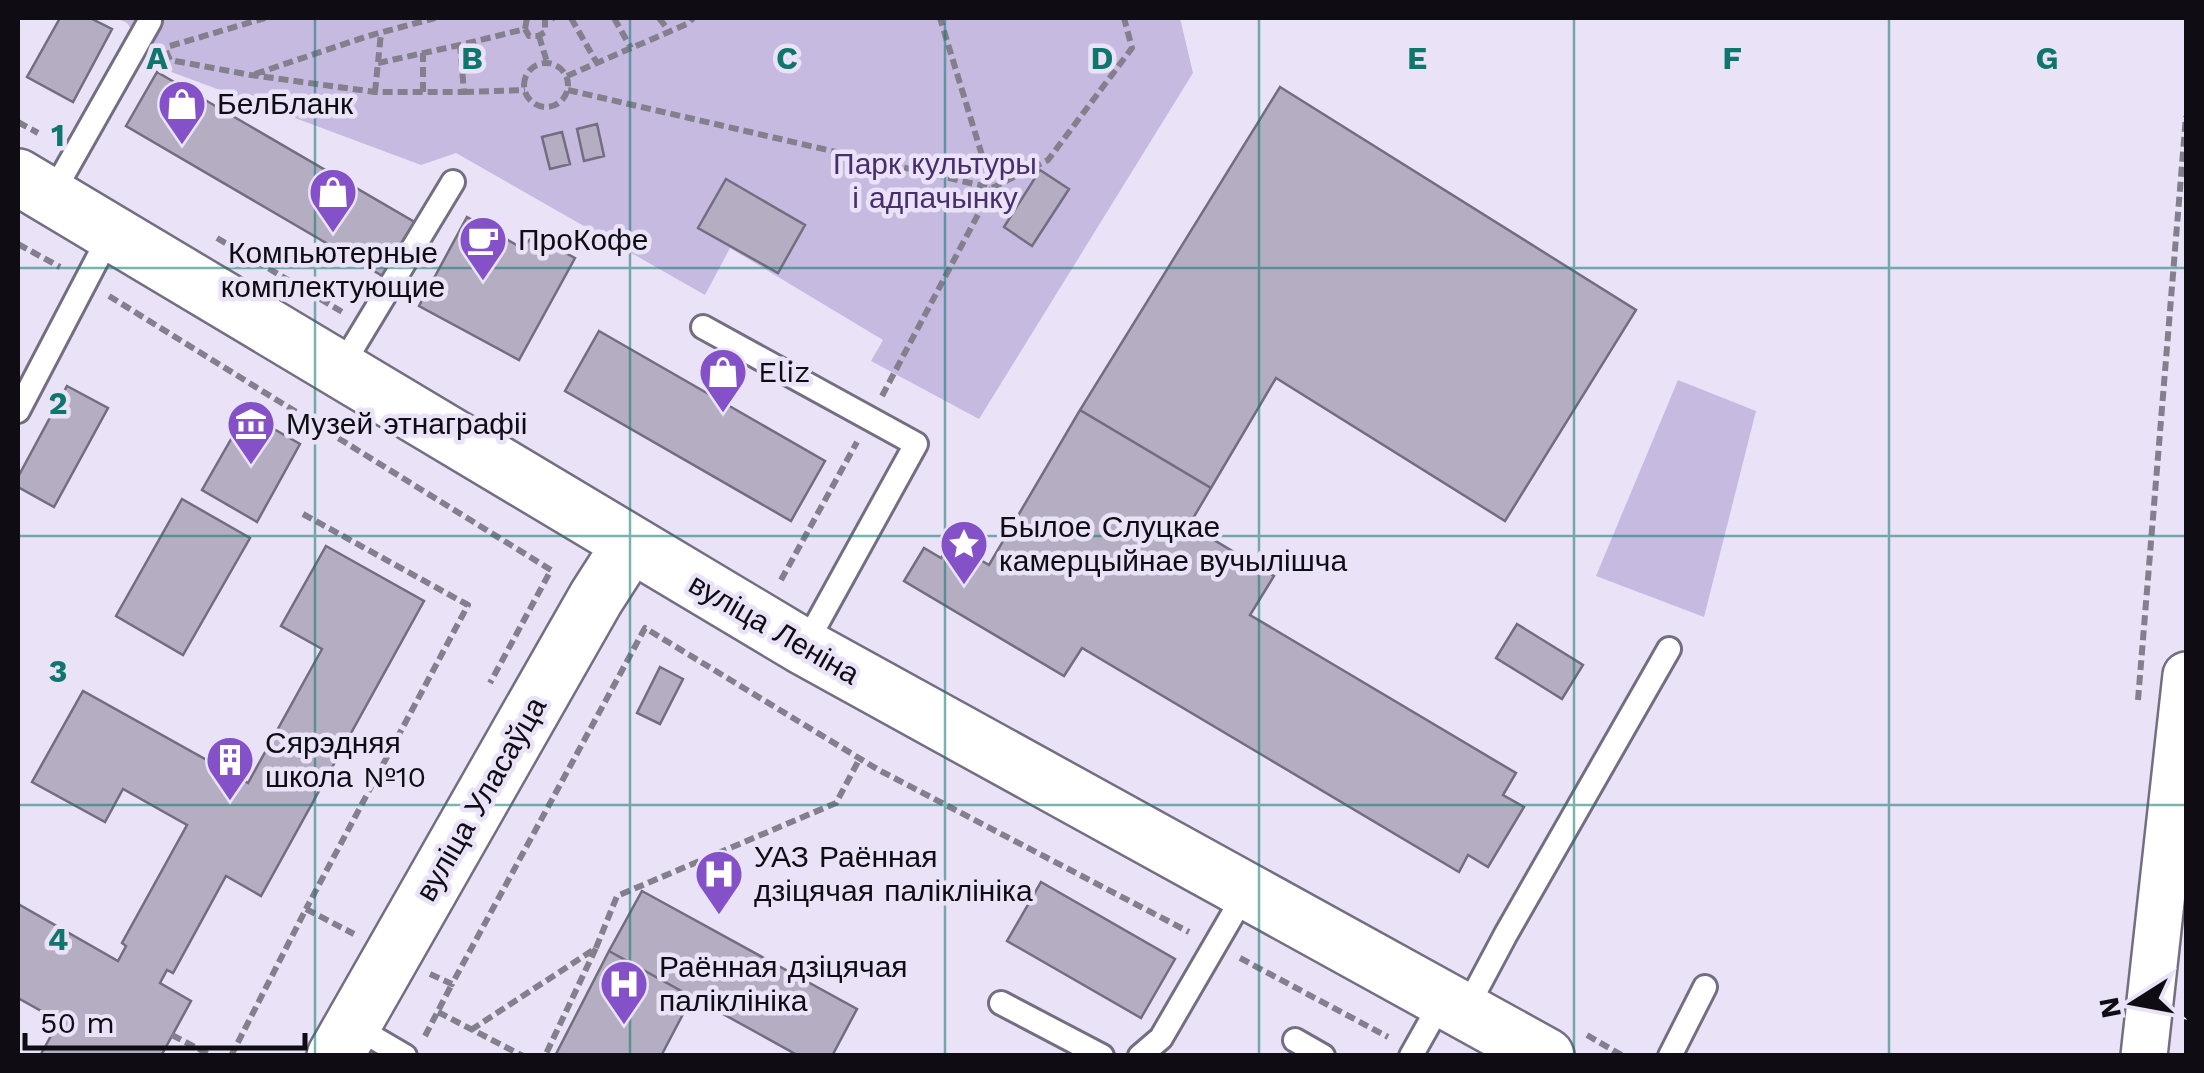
<svg xmlns="http://www.w3.org/2000/svg" width="2204" height="1073" font-family="'Work Sans',sans-serif">
<style>
.green{fill:#c7bae1}
.building{fill:#b5aec3;stroke:#736d80;stroke-width:2.5}
.lines{fill:none;stroke-linecap:round;stroke-linejoin:round}
.service-casing{stroke:#746e81;stroke-width:28}
.minor-casing{stroke:#746e81;stroke-width:50}
.secondary-casing{stroke:#746e81;stroke-width:60}
.path{stroke:#847f8d;stroke-width:6;stroke-dasharray:10 5;stroke-linecap:butt}
.service{stroke:#fff;stroke-width:22}
.minor{stroke:#fff;stroke-width:45}
.secondary{stroke:#fff;stroke-width:55}
.grid{fill:none;stroke:#0f766e;stroke-width:2.5;stroke-opacity:0.55}
.labels{text-anchor:middle;stroke-width:9;stroke-linejoin:round;paint-order:stroke}
.poi-label{font-size:30px;fill:#0f0c13;stroke:#eae3f8;text-anchor:start}
.park-label{font-size:30px;fill:#482e6d;stroke:#eae3f8}
.street-label{font-size:30px;fill:#0f0c13;stroke:#eae3f8}
.grid-label{font-size:32px;text-anchor:middle;font-weight:bold;fill:#0f766e;stroke:#eae3f8;stroke-width:9;stroke-linejoin:round;paint-order:stroke}
</style>
<rect width="100%" height="100%" fill="#eae3f8"/>
<path class="green" d="M116,18H1180L1193,73L979,419L871,361L883,340L730,248L705,295L456,153L421,165L158,67L127,23Z
M1678,380L1756,411L1704,617L1596,576Z"/>
<path class="building" d="M60,18H90L112,29L73,102L27,77Z
M157,72L418,224L386,278L126,126Z
M1280,87L1636,310L1505,521L1276,378L1211,488L1080,410Z
M597,124L604,156L584,161L577,129Z
M562,132L570,164L550,169L542,137Z
M1040,170L1069,189L1032,246L1004,227Z
M726,179L805,225L778,273L698,228Z
M467,217L522,248L533,236L575,258L519,360L419,306Z
M599,331L825,461L791,521L565,391Z
M67,386L108,408L54,507L18,487V477Z
M1080,410L1211,488L1189,525L1274,576L1250,615L1516,773L1503,795L1524,807L1488,867L1468,855L1459,872L1082,648L1064,676L904,581L924,548L941,558L950,542L989,565Z
M246,413L300,444L257,522L202,490Z
M182,499L250,538L183,655L116,616Z
M326,546L424,601L261,896L226,876L173,973L167,970L160,983L191,1001L161,1056H40L59,1021L18,998V904L118,961L126,946L122,943L187,825L123,789L105,822L32,782L83,691L248,783L322,649L281,626Z
M1517,624L1583,665L1562,699L1496,658Z
M660,667L683,679L660,724L637,713Z
M1041,882L1175,959L1141,1018L1007,941Z
M642,891L857,1009L832,1056H799L609,951Z
M609,951L692,997L661,1056H555Z"/>
<g class="lines">
<g class="service-casing">
<path id="service" d="M51,196L150,21
M703,327L916,444L804,647
M340,369L453,182
M18,411L112,231
M1001,1003L1102,1056
M1465,1011L1506,934L1669,649
M352,1025L405,1056
M1295,1040L1323,1056
M1140,1056L1161,1038L1247,890
M1411,1056L1443,999
M1670,1056L1705,987"/>
</g>
<g class="minor-casing">
<path id="minor" d="M2144,1056L2186,675"/>
</g>
<g class="secondary-casing">
<path id="secondary" d="M18,177L804,647L1546,1056
M335,1056L596,598L630,545"/>
</g>
<path class="path" d="M571,18L597,63
M614,18L631,48
M659,18L669,31
M525,29L527,18
M539,36L547,62
M170,46L265,18
M166,51L170,60L251,75L375,92H464L460,45L525,29L529,36H538L545,32V20L554,18
M524 85a22 22 0 1 1 44 0a22 22 0 1 1-44 0Z
M378,63L460,45
M255,74L368,36L435,18
M567,76L689,23L693,18
M568,90L992,188L1048,160L1132,48L1124,18
M375,92L381,33
M423,92V53
M464,92L525,90
M18,122L38,133
M217,238L344,313
M18,244L60,267
M109,296L551,570L490,683
M882,396L992,188L940,18
M303,514L468,605L306,909
M781,580L857,442
M2138,700L2186,116
M596,948L617,896L836,803L860,758
M1240,958L1388,1037
M430,974L452,984L645,628L877,769L1189,932
M438,1012L523,1056
M471,1030L596,948L545,1056
M172,1035L212,1056
M1587,1035L1623,1056
M425,1036L452,984
M231,1056L306,909L354,934"/>
<use href="#service" class="service"/>
<use href="#minor" class="minor"/>
<use href="#secondary" class="secondary"/>
</g>
<path class="grid" d="M315,18V1056M630,18V1056M945,18V1056M1259,18V1056M1574,18V1056M1889,18V1056M18,268H2186M18,536H2186M18,805H2186"/>
<defs>
<g id="shop-pin" transform="scale(2.5)"><path d="M0 17L-7.5 6A9.5 9.5 0 1 1 7.5 6Z" fill="#8451c9" stroke="#eae3f8"/><path d="M-5-2.5h2.3a2.7 3.5 0 0 1 5.4 0H5L5.5 6h-11ZM-1.5-2.5h3a1.5 2.3 0 0 0-3 0Z" fill="#fff"/></g>
<g id="cafe-pin" transform="scale(2.5)"><path d="M0 17L-7.5 6A9.5 9.5 0 1 1 7.5 6Z" fill="#8451c9" stroke="#eae3f8"/><path d="M-5.5-4.5H6V0H3Q3 3.5 0 3.5H-2.5Q-5.5 3.5-5.5 0ZM3-3.2v2h1.7v-2ZM-6 4.5H4V6H-6Z" fill="#fff"/></g>
<g id="museum-pin" transform="scale(2.5)"><path d="M0 17L-7.5 6A9.5 9.5 0 1 1 7.5 6Z" fill="#8451c9" stroke="#eae3f8"/><path d="M0-6L6-3V-2H-6V-3ZM-5-1h2V3h-2ZM-1-1h2V3h-2ZM3-1h2V3H3ZM-6 4H6V6H-6Z" fill="#fff"/></g>
<g id="sight-pin" transform="scale(2.5)"><path d="M0 17L-7.5 6A9.5 9.5 0 1 1 7.5 6Z" fill="#8451c9" stroke="#eae3f8"/><path d="M0-6L1.8-2.2L6-1.7L2.9 1.2L3.7 5.4L0 3.3L-3.7 5.4L-2.9 1.2L-6-1.7L-1.8-2.2Z" fill="#fff"/></g>
<g id="building-pin" transform="scale(2.5)"><path d="M0 17L-7.5 6A9.5 9.5 0 1 1 7.5 6Z" fill="#8451c9" stroke="#eae3f8"/><path d="M-4-6H4V6H1V3H-1V6H-4ZM-2.5-4.3h1.7v1.8h-1.7ZM.8-4.3h1.7v1.8H.8ZM-2.5-1h1.7V.8h-1.7ZM.8-1h1.7V.8H.8Z" fill="#fff"/></g>
<g id="hospital-pin" transform="scale(2.5)"><path d="M0 17L-7.5 6A9.5 9.5 0 1 1 7.5 6Z" fill="#8451c9" stroke="#eae3f8"/><path d="M-5-5h3v3.5h4V-5h3V5h-3V1.5h-4V5h-3Z" fill="#fff"/></g>
</defs>
<g fill-rule="evenodd">
<use href="#shop-pin" x="182" y="104"/>
<use href="#shop-pin" x="333" y="192"/>
<use href="#cafe-pin" x="483" y="240"/>
<use href="#shop-pin" x="723" y="372"/>
<use href="#museum-pin" x="251" y="424"/>
<use href="#sight-pin" x="964" y="544"/>
<use href="#building-pin" x="230" y="760"/>
<use href="#hospital-pin" x="719" y="874"/>
<use href="#hospital-pin" x="624" y="984"/>
</g>
<g class="labels">
<g class="poi-label">
<text x="217" y="114">БелБланк</text>
<text x="518" y="250">ПроКофе</text>
<text x="333" y="263" text-anchor="middle">Компьютерные<tspan x="333" dy="34">комплектующие</tspan></text>
<text x="758" y="382">Eliz</text>
<text x="286" y="434">Музей этнаграфіі</text>
<text x="999" y="537">Былое Слуцкае<tspan x="999" dy="34">камерцыйнае вучылішча</tspan></text>
<text x="265" y="753">Сярэдняя<tspan x="265" dy="34">школа №10</tspan></text>
<text x="754" y="867">УАЗ Раённая<tspan x="754" dy="34">дзіцячая паліклініка</tspan></text>
<text x="659" y="977">Раённая дзіцячая<tspan x="659" dy="34">паліклініка</tspan></text>
</g>
<g class="park-label">
<text x="935" y="174">Парк культуры<tspan x="935" dy="34">і адпачынку</tspan></text>
</g>
<g class="street-label">
<text transform="translate(774 629) rotate(30)" y="10">вуліца Леніна</text>
<text transform="translate(481 799) rotate(-60)" y="10">вуліца Уласаўца</text>
</g>
</g>
<g class="grid-label">
<text x="157" y="69">A</text>
<text x="472" y="69">B</text>
<text x="787" y="69">C</text>
<text x="1102" y="69">D</text>
<text x="1417" y="69">E</text>
<text x="1732" y="69">F</text>
<text x="2047" y="69">G</text>
<text x="58" y="146">1</text>
<text x="58" y="414">2</text>
<text x="58" y="682">3</text>
<text x="58" y="950">4</text>
</g>
<rect width="2204" height="1073" fill="none" stroke="#0f0c13" stroke-width="40"/>
<g transform="translate(2134 1003) rotate(259)" stroke="#eae3f8" stroke-width="8" paint-order="stroke">
<path d="M0-8L18 38L0 25L-18 38Z" fill="#0f0c13"/>
<text y="-15" font-size="28" font-weight="bold" text-anchor="middle" fill="#0f0c13">N</text>
</g>
<path d="M25 1033v15h280v-15" fill="none" stroke="#0f0c13" stroke-width="5"/>
<text x="40" y="1033" font-size="30" fill="#0f0c13" stroke="#eae3f8" stroke-width="8" paint-order="stroke">50 m</text>
</svg>
